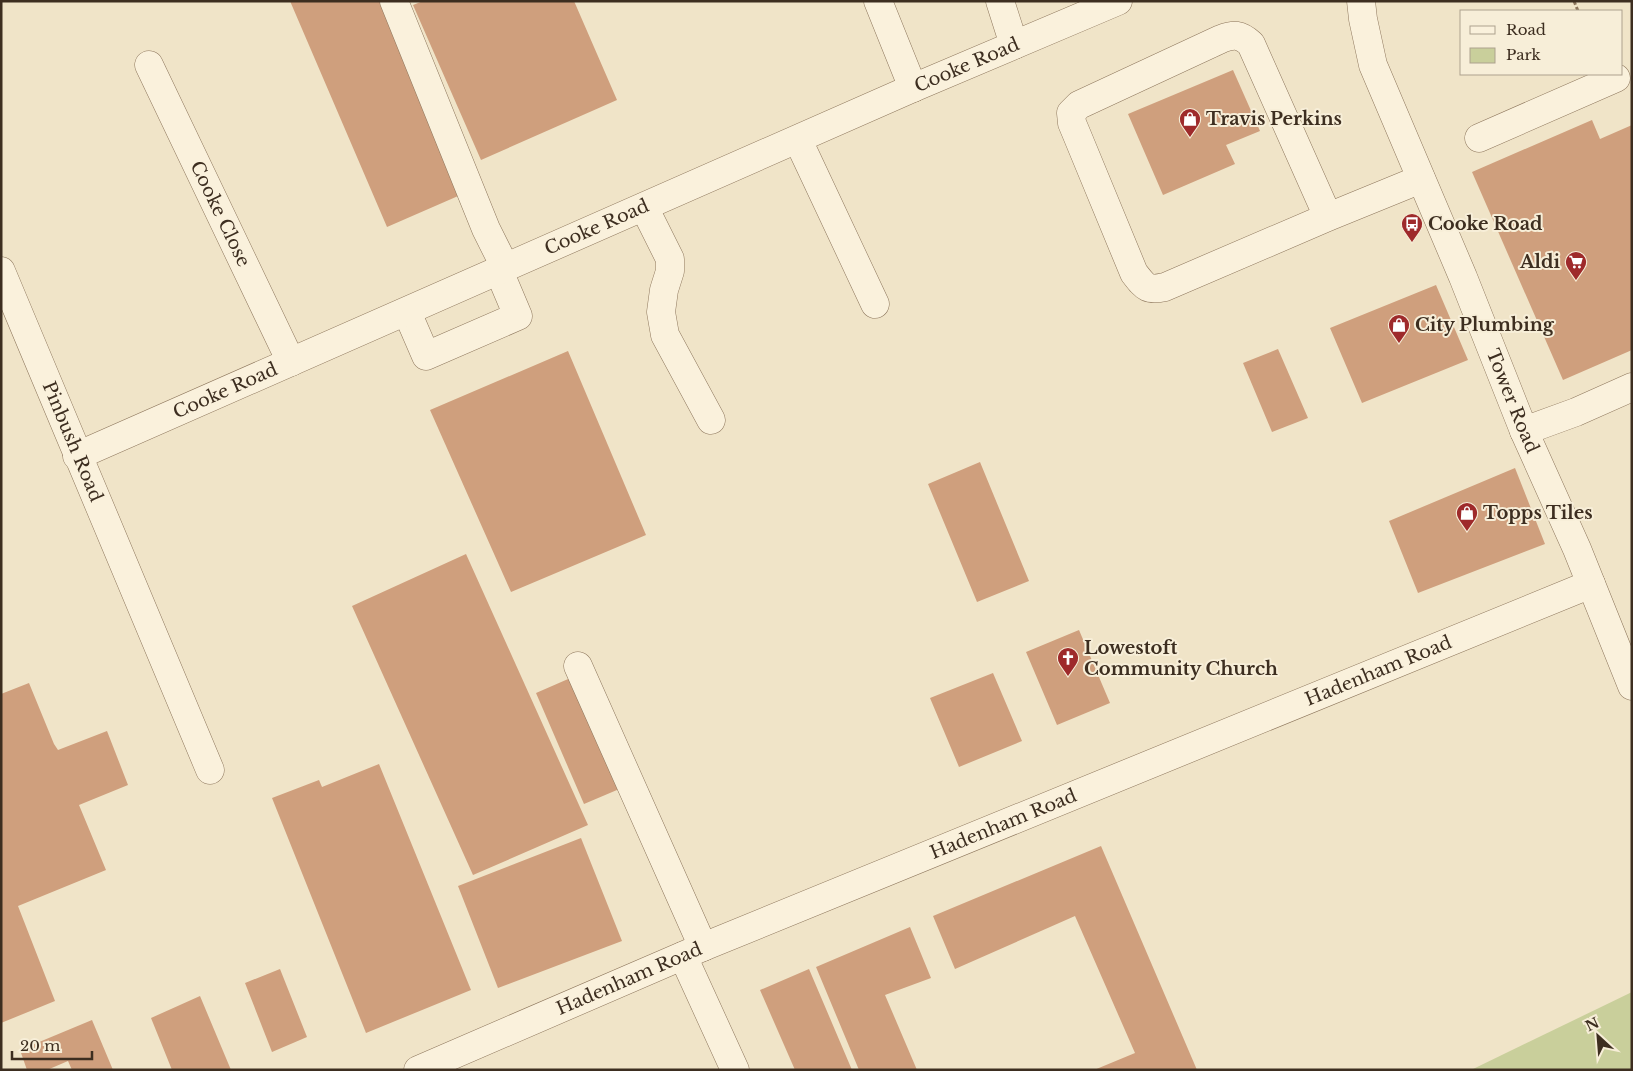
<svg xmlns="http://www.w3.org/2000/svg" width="1633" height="1071" font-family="'Libre Baskerville',serif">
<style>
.green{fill:#c9cf9b}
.building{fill:#cf9f7d}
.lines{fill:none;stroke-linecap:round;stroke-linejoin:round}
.minor-casing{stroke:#8d765c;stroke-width:29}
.path{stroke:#8d765c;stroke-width:3;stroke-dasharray:4 2.5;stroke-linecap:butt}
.minor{stroke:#faf1dc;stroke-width:28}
.labels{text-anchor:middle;stroke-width:4;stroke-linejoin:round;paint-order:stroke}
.street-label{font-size:18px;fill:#3d2e20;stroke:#f7eed8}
.poi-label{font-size:18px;font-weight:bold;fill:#3d2e20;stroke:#f7eed8;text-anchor:start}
</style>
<rect width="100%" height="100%" fill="#f0e4c8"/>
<path class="green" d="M1632,992V1070H1471Z"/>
<path class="building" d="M290,1H383L465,193L387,227Z
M423,1H574L617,100L481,160L413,5Z
M1233,70L1260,131L1226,145L1235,164L1163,195L1128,114Z
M1592,120L1600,139L1632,125V350L1563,380L1472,172Z
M1436,285L1468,360L1362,403L1330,328Z
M1278,349L1308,418L1272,432L1243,363Z
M568,351L646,535L511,592L430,410Z
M980,462L1029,581L977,602L928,484Z
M1515,468L1545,544L1418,593L1389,521Z
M466,554L588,825L473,875L352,606Z
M1079,630L1110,703L1057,725L1026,652Z
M993,673L1022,741L959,767L930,698Z
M575,676L624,787L584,804L536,693Z
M29,683L54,744L58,750L107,731L128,785L79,805L106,870L18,906L55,1001L1,1023V694Z
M379,764L471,990L366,1033L272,798L319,780L322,787Z
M581,838L622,941L498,988L458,886Z
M1101,846L1197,1070H1094L1135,1053L1075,916L955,969L933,916Z
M910,927L931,978L885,995L917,1070H859L816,967Z
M280,969L307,1037L272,1052L245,983Z
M809,969L852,1070H795L760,990Z
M200,996L231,1070H172L151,1018Z
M92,1020L113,1070H72L68,1061L47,1070H27L20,1050Z"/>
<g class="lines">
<g class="minor-casing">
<g id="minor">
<path d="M394,1L486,229L505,267"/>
<path d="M878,1L913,88"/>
<path d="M1000,1L1014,45"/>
<path id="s1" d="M1361,1L1363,19L1373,65L1463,277L1524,431L1577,549L1632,686"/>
<path id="s2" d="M149,65L291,362"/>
<path d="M1479,138L1616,78"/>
<path d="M798,140L875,304"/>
<path d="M644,207L670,259V271L664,290L661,312L665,335L711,420"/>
<path d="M1328,217L1251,44C1240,34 1234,34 1221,39L1079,105L1071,113L1072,123L1077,135L1134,273C1145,287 1147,291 1165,287L1328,217L1421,179"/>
<path id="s3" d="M1,271L210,770"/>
<path d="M407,312L426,356L518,316L499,271"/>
<path d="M1524,431L1576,412L1632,387"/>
<path id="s4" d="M77,456L913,88L1118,1"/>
<path d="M578,666L703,947"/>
<path d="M683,956L735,1070"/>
<path id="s5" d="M418,1070L703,947L1591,584"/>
</g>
</g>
<path class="path" d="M1574,1L1578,11"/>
<use href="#minor" class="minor"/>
</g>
<defs>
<g id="shop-pin" transform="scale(1.125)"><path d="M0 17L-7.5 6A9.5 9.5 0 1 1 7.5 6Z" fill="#9e2a2b" stroke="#f7eed8"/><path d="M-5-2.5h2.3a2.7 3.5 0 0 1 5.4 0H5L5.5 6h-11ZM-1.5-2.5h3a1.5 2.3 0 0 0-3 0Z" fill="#fff"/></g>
<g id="bus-pin" transform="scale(1.125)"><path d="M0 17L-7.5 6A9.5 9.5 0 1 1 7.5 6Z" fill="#9e2a2b" stroke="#f7eed8"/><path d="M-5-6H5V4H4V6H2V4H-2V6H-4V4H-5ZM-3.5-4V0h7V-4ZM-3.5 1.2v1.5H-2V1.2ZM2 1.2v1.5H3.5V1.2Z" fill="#fff"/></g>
<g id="supermarket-pin" transform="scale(1.125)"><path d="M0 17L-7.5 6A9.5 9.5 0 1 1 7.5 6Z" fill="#9e2a2b" stroke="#f7eed8"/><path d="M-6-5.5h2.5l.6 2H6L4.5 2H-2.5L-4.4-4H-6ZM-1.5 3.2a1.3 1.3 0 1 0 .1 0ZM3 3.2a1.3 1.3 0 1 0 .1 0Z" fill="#fff"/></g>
<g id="church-pin" transform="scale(1.125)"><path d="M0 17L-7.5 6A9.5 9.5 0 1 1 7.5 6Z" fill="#9e2a2b" stroke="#f7eed8"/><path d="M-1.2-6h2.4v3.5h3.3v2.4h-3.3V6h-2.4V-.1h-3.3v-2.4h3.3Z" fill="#fff"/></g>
</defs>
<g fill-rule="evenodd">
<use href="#shop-pin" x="1190" y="119"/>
<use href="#bus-pin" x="1412" y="224"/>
<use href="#supermarket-pin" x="1576" y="262"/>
<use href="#shop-pin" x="1399" y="325"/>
<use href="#shop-pin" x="1467" y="513"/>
<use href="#church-pin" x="1068" y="658"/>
</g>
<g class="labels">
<g class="street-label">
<text dy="6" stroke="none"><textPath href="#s4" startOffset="972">Cooke Road</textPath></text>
<text dy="6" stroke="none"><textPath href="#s2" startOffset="165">Cooke Close</textPath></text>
<text dy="6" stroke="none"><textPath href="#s4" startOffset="568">Cooke Road</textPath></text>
<text dy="6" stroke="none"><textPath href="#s4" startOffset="162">Cooke Road</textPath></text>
<text dy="6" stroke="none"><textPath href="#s1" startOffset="429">Tower Road</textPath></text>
<text dy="6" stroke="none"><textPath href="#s3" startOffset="185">Pinbush Road</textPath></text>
<text dy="6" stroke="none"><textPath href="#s5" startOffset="1040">Hadenham Road</textPath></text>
<text dy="6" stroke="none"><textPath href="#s5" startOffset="635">Hadenham Road</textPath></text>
<text dy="6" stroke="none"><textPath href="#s5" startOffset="230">Hadenham Road</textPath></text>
</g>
<g class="poi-label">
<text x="1206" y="125">Travis Perkins</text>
<text x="1428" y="230">Cooke Road</text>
<text x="1560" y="268" text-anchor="end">Aldi</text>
<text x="1415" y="331">City Plumbing</text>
<text x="1483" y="519">Topps Tiles</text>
<text x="1084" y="654">Lowestoft<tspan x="1084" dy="21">Community Church</tspan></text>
</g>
</g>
<rect width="1633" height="1071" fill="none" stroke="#3d2e20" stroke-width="5"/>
<rect x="1460" y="10" width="162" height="65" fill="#f7eed8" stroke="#ada18e"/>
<rect x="1470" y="26" width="25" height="8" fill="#faf1dc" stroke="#ada18e"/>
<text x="1506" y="35" font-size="15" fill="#3d2e20">Road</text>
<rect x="1470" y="48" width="25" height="15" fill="#c9cf9b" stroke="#ada18e"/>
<text x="1506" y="60" font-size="15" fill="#3d2e20">Park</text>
<g transform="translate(1598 1036) rotate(334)" stroke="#f7eed8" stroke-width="4" paint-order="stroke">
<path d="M0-4L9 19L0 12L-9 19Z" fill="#3d2e20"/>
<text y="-8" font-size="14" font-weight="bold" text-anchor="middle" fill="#3d2e20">N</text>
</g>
<path d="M12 1051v8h80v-8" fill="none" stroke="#3d2e20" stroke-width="2.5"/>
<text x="20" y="1051" font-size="15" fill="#3d2e20" stroke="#f7eed8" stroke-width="4" paint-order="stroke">20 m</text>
</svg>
